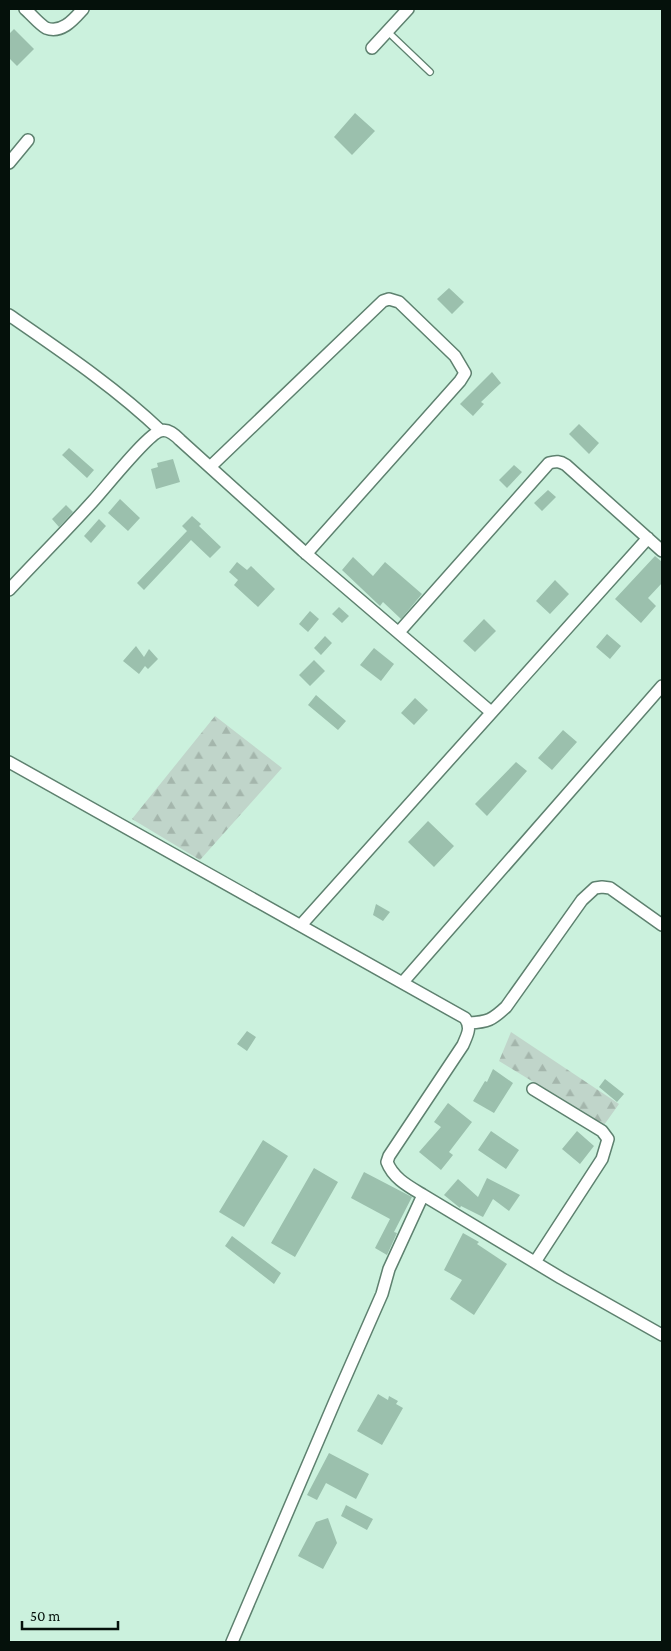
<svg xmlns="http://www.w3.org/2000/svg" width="671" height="1651" font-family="'Crimson Pro',serif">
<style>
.forest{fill:url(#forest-firs)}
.building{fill:#9bc0ad}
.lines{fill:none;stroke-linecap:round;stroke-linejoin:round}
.service-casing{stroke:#5e816f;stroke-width:8}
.minor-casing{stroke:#5e816f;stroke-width:14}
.service{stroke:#fff;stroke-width:5.5}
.minor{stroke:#fff;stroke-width:11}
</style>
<defs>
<pattern id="forest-firs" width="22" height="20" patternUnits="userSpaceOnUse" patternTransform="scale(1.25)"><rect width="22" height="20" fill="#c0d5ca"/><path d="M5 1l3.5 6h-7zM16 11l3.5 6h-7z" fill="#a4b6ac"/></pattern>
</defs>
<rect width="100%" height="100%" fill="#cbf1dd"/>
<path class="forest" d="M215,716L282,768L200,860L132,819Z
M511,1032L619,1104L604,1125L499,1061Z"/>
<path class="building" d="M14,29L34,49L17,66L9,58V34Z
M355,113L375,131L352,155L334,137Z
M449,288L464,302L452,314L437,299Z
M492,372L501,383L481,402L484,404L473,416L460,404Z
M579,424L599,443L589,454L569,434Z
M69,448L94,470L87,478L62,455Z
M173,459L180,482L156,489L151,469L158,467L157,463Z
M514,465L522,472L507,488L499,480Z
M548,490L556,497L542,511L534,503Z
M120,499L140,518L128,531L108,513Z
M66,505L73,512L59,527L52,519Z
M192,516L201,524L199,526L221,547L210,558L191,540L144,590L137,583L187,531L182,526Z
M99,519L106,526L91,543L84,536Z
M655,556L662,562V583L648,598L656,606L641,623L615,599Z
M353,557L373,576L385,562L422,594L401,619L383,602L380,606L342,570Z
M237,562L247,570L251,566L275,589L258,607L234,585L238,580L229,572Z
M555,580L569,594L550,614L536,601Z
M339,607L349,616L342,623L332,614Z
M310,611L319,619L308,632L299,624Z
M484,619L496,631L475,652L463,641Z
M607,634L621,646L610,659L596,647Z
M325,636L332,643L321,655L314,648Z
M136,646L144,657L149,649L158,659L148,669L145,666L139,674L123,661Z
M374,648L394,664L381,681L360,665Z
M314,660L325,671L310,686L299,675Z
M316,695L346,721L338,730L308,705Z
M415,698L428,710L414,725L401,713Z
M563,730L577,742L552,770L538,758Z
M516,762L527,771L487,816L475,804Z
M428,821L454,846L434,867L408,842Z
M376,904L390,912L383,921L373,915Z
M247,1031L256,1037L247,1051L237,1044Z
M493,1069L513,1083L494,1113L473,1101L485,1081L487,1082Z
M605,1079L624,1094L617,1102L599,1087Z
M448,1103L472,1122L449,1152L453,1155L441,1170L419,1152L441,1127L434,1122Z
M491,1131L519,1150L506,1169L478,1150Z
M577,1131L594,1146L580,1164L562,1149Z
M263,1140L288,1156L244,1227L219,1212Z
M314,1168L338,1182L295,1257L271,1243Z
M364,1172L412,1197L394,1232L397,1233L387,1255L375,1248L390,1219L351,1198Z
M487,1178L520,1195L509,1211L493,1199L483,1217L461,1206L460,1208L444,1195L458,1179L478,1197Z
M463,1233L479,1242L477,1244L507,1264L474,1315L450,1299L462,1280L444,1270Z
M232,1236L281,1273L274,1284L225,1246Z
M378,1394L388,1400L389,1396L398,1401L396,1404L403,1408L382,1445L357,1431Z
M329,1453L369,1474L356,1499L326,1483L317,1500L307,1495Z
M346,1505L373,1519L367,1530L341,1516Z
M328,1518L337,1543L323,1569L298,1556L316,1522Z"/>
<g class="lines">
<g class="service-casing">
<path id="service" d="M387,31L430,72"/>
</g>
<g class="minor-casing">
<path id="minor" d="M25,9C31,14 39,24 46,28C62,34 74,19 83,9
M372,48L408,9
M9,163L28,140
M9,315C61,351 115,387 161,431
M210,467L383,301L389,299L399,302L455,356L465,373L460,381L306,554
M9,590C37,560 66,531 94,500C106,487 147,435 160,431C168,428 175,435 180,440L303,551L491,712
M399,632L549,463C556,461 560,461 566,465L662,551
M9,762L465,1018C472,1028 467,1035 463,1045L389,1156L387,1162C393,1178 408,1186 423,1195L561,1278L662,1335
M301,925L648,538
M403,982L662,686
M469,1023C488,1022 492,1020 506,1007L582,900L595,888L602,887L610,888L662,925
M533,1089L602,1131L608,1139L602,1159L535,1262
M232,1642L335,1401L382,1294L389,1269L423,1195"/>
</g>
<use href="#service" class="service"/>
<use href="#minor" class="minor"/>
</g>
<rect width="671" height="1651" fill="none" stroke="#05110b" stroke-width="20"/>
<path d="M22 1621v8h96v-8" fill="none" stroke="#05110b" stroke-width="2.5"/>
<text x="30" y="1621" font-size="15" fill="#05110b" stroke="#cbf1dd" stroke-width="4" paint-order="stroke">50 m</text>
</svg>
